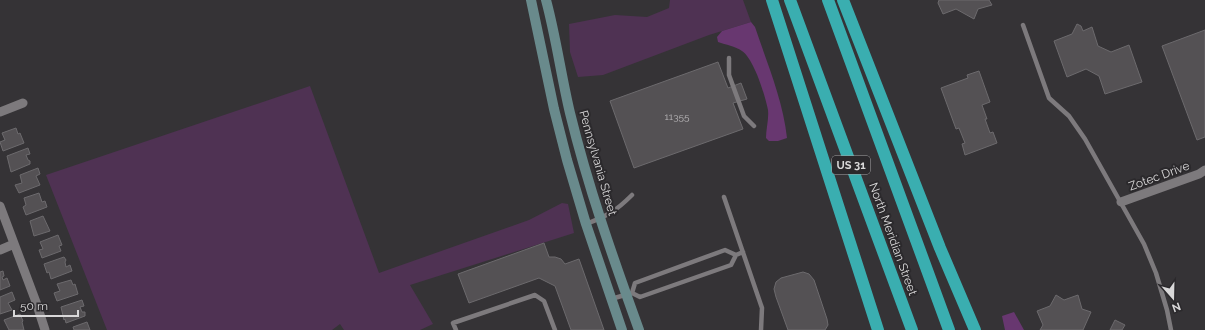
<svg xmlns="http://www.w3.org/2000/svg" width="1205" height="330" font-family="Raleway,sans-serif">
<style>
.green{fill:#4f3253}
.water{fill:#683770}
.building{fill:#545154;stroke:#6c6a6d}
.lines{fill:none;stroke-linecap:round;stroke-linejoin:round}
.lane{stroke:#7d7a7d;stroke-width:4.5}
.street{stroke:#7d7a7d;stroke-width:9}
.secondary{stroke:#698a8c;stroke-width:10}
.highway{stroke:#3aaeb0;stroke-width:12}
.labels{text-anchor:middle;stroke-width:4;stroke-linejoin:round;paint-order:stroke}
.number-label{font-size:10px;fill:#b8b6b8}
.shield{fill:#2b292c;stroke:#a5a4a5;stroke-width:1}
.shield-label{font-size:11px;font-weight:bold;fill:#d9d8d9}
.street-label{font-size:12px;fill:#d9d8d9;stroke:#2b292c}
</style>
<rect width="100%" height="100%" fill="#353336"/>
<path class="green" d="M670,0H743L751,22L709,35L603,75L578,77L570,52L569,24L615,15L647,17L669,8Z
M310,86L379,273L529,220L562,203L568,204L574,233L410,285L433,324L420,330H344L340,324L332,330H107L46,175Z"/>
<path class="water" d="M751,22L755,27C767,63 783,100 787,138L778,141H769L766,138C766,129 769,119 768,110C765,95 754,59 742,51C735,46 726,45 718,42L717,37L722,31Z
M1014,312L1024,330H1005L1002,316Z"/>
<path class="building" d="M939,0H989L992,5L978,9L974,19L956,9L943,14L938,3Z
M1077,24L1081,26L1083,31L1092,27L1098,46L1111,52L1129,45L1142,82L1105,94L1099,76L1086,69L1067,77L1054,41L1072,34Z
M1205,30V137L1197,140L1162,46Z
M718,62L728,88L741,83L747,99L733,103L743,129L634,168L610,101Z
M979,71L990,102L982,105L987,119H985L990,133L993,132L997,143L965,155L962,144L965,143L959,128L956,129L941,88L968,78L967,75Z
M16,128L18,134L20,133L24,143L3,151L0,142L5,140L2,133Z
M28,148L30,154L26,155L28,160L30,161V164L11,172L7,156Z
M38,168L40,174L36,176L40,185L19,193L15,185L22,183L20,175Z
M39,193L42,202L45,201L47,207L26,215L23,207L26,205L24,198Z
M43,216L50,231L34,236L30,221Z
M58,235L62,245L59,246L61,251L42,258L39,250L43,249L40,242Z
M544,243L549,257H555L561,259L565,264L579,259L604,330H571L555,286L539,278L469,303L458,274Z
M64,257L66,260L65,262L66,267L70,265L72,271L51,279L49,272L47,273L44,264Z
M3,271L4,276L2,277L3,280L7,278L10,286L0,290V272Z
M803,272L809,274L814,280L827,319L828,325L825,330H788L776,297L774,289L776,282L781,278Z
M71,280L73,285L75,284L78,294L57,301L54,293L60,291L57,284Z
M12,292L15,300L8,303L12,310L0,314V297Z
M1056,295L1064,300L1078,295L1082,309L1091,312L1083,330H1040L1043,325L1037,311L1050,306Z
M82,300L84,306L80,307L82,312H85V316L66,323L65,319L64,320L61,307Z
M20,314L23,321L22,322L24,330H9L4,320Z
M1115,320L1125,325L1122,330H1110Z
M87,322L90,330H74L73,327Z"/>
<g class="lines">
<path class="lane" d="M1023,25L1049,98L1069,116L1085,139L1144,244L1156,273L1167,310L1171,330
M729,58V75L744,116L754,126
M724,197L762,308L761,330
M586,224C607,216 616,211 632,195
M632,293L635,283L725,250L736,255
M611,299L632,293L640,297L731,265L736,255L743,252
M456,330L453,323L535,295L544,301L555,330"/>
<path class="street" d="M0,112L23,103
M1121,202L1199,174L1205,170
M0,206L36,302L45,330
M0,250L14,244"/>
<path class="secondary" d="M531,0L554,109L567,160L586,224L622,330
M546,0C556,37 561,75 570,113C588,187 613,258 639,330"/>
<path class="highway" d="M772,0L878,330
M790,0L912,330
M828,0L949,330
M843,0L940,248L975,330"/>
</g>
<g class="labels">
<g class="number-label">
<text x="677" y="120">11355</text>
</g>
<rect class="shield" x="832" y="156" width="38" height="18" rx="3"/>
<g class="shield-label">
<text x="851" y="169">US 31</text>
</g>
<g class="street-label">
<text transform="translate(598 163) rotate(74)" y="4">Pennsylvania Street</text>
<text transform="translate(1159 176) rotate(-20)" y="4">Zotec Drive</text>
<text transform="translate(893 239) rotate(70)" y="4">North Meridian Street</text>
</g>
</g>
<g transform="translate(1173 298) rotate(160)" stroke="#2b292c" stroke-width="3" paint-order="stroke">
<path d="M0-3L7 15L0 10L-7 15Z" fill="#d9d8d9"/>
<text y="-6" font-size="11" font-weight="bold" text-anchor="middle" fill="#d9d8d9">N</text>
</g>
<path d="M14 310v6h64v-6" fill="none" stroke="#d9d8d9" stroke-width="2"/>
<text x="20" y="310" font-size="12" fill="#d9d8d9" stroke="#2b292c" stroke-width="3" paint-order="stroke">50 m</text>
</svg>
